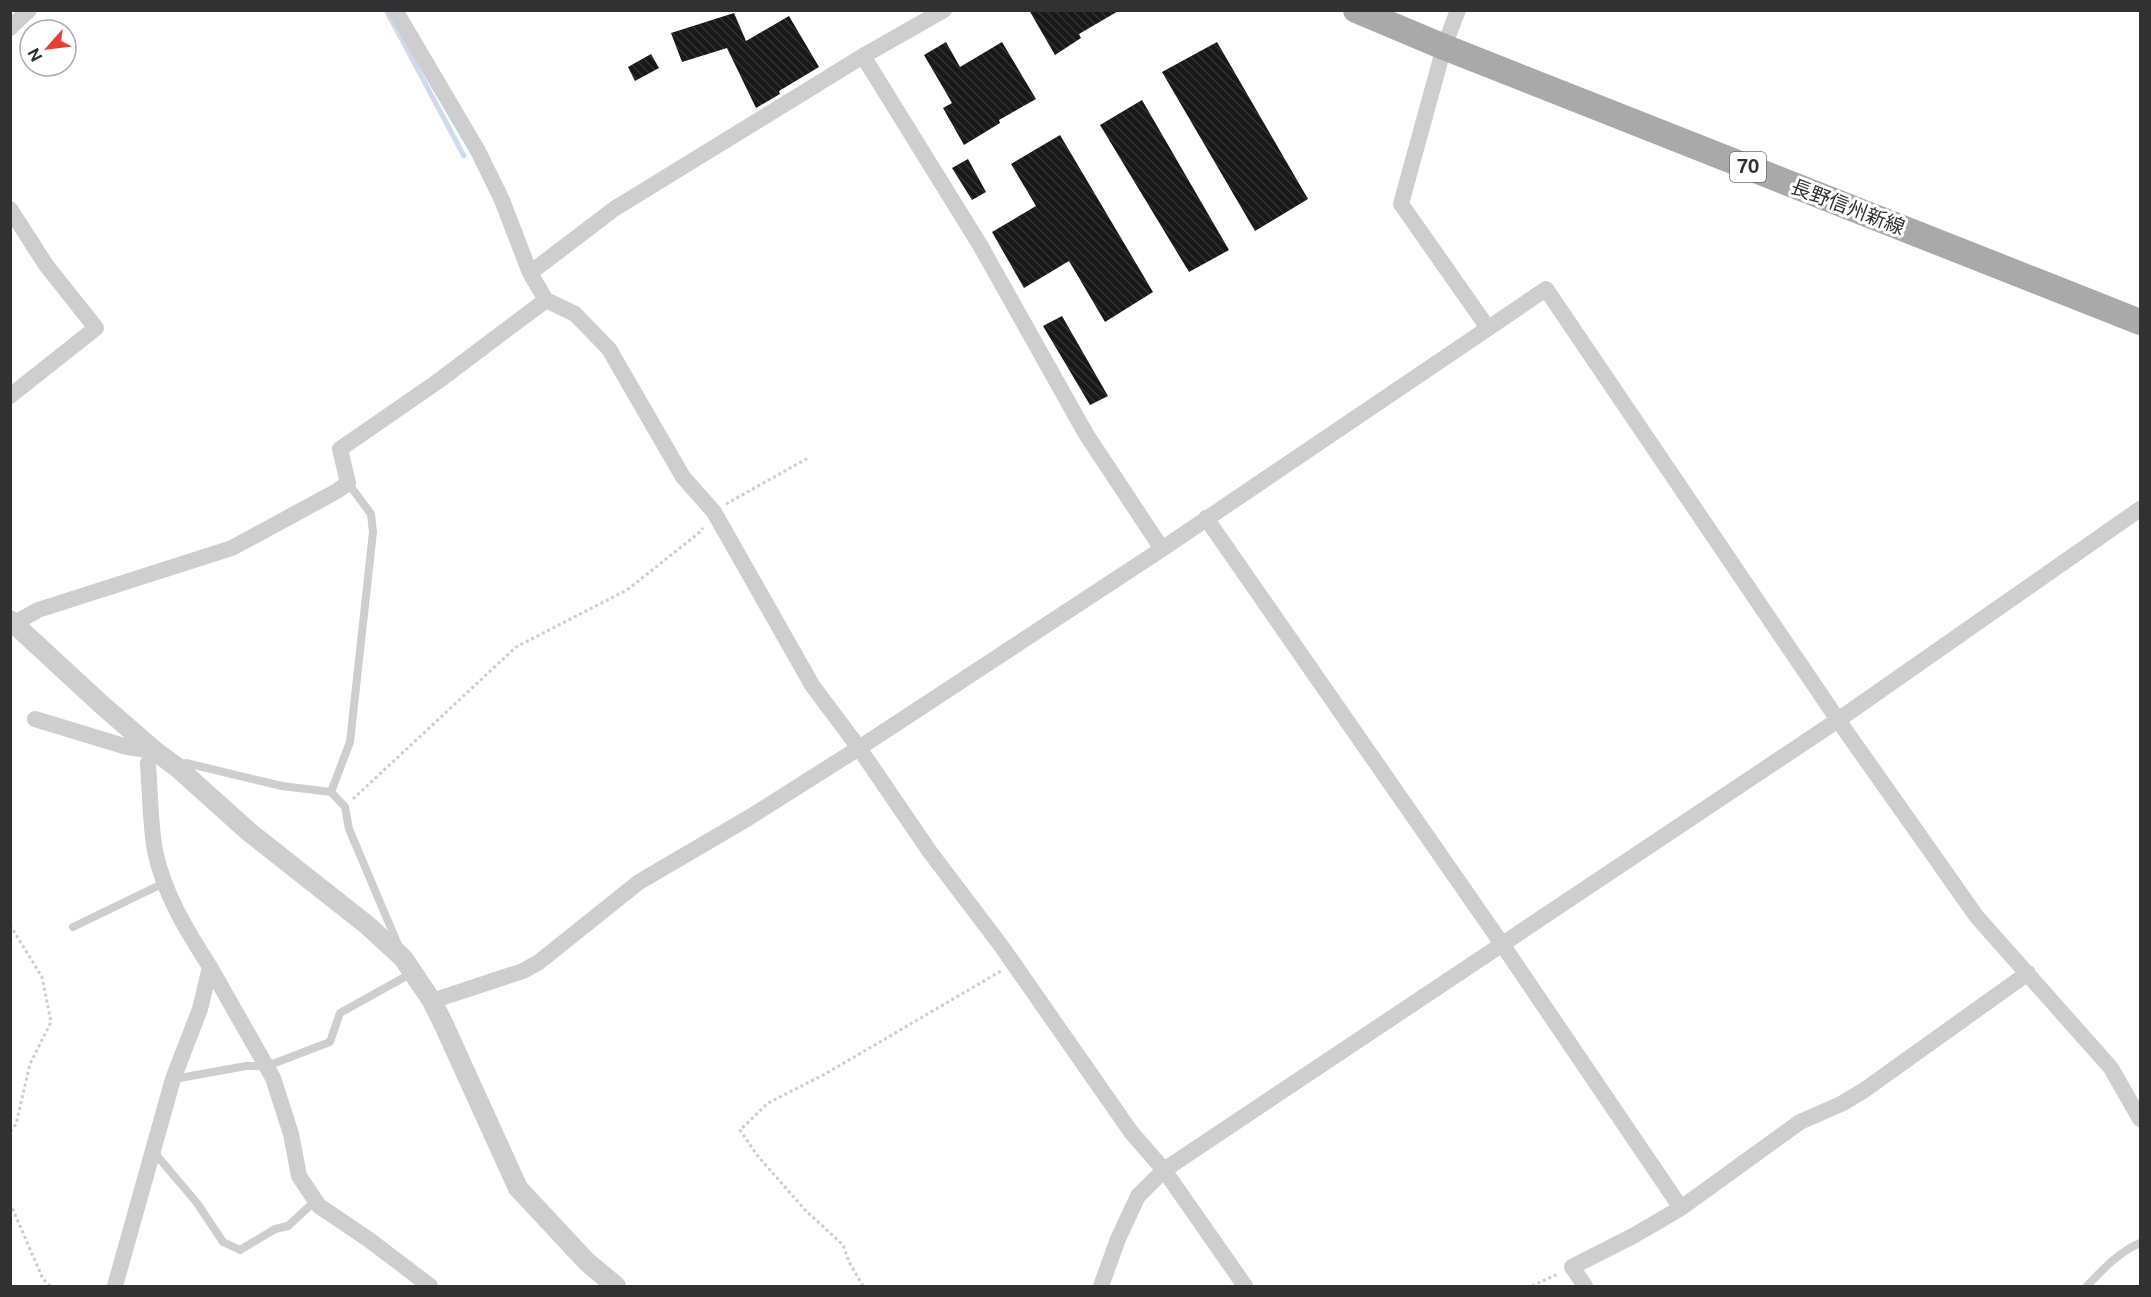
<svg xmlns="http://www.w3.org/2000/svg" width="2151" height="1297" font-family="'Public Sans','Noto Sans JP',sans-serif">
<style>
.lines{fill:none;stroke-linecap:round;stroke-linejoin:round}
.stream{stroke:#ccdced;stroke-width:5}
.building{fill:url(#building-back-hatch)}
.path{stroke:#cecece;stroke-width:3;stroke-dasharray:3 3;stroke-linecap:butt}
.service{stroke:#cecece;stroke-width:8}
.minor{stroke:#cecece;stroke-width:16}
.tertiary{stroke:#cecece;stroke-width:20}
.primary{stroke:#a9a9a9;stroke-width:26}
.labels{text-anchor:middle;stroke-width:6;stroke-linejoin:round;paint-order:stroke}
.shield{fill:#fff;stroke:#6f6f6f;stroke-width:1.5}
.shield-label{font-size:18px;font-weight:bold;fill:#313131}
.street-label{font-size:20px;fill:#313131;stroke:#fff}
</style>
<defs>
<pattern id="building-back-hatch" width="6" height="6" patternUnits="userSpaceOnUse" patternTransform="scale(1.5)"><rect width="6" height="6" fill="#181818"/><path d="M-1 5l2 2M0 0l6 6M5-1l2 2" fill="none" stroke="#313131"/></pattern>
</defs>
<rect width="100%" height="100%" fill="#fff"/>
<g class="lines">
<path class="stream" d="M386,10L464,156"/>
</g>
<path class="building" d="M1029,10H1120L1079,34L1081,38L1055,55Z
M734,13L746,41L789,16L819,67L779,91L780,94L756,108L727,48L682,62L671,33Z
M946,42L960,67L1002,42L1036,99L999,120L1000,123L964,145L943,108L952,103L924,55Z
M1217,42L1308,199L1255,231L1162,72Z
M651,54L659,68L635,81L628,67Z
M1142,100L1229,250L1189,272L1100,125Z
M1060,135L1153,292L1105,322L1069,261L1024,288L992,232L1036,206L1011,164Z
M968,159L986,192L972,200L952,168Z
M1062,316L1108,396L1090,405L1043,326Z"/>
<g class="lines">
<path class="path" d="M726,504L808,458
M353,799L516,647L627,590L700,532L703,528
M10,925L42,977L51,1022L30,1064L16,1124L10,1132
M10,1203L43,1279L50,1286
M863,1286L849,1262L843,1245L805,1210L757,1155L740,1130L768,1103L825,1074L1001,971
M1532,1286L1558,1274"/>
<path class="service" d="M348,483L371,514L373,532L350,742L331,792L345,807L349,829L399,947
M179,767L186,763L282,786L331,792
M73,927L164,883
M174,1079L246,1066H267L330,1042L340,1013L412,973
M153,1151L197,1203L223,1242L240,1250L275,1229L288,1226L315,1201
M2087,1286C2103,1269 2119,1252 2140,1243"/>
<path class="minor" d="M395,10L478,151L502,200L530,273L546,300L575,314L609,349L683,477L714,512L812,685L859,748L930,852L1002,947L1131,1132L1164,1170L1245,1286
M1458,10L1444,47L1401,204L1488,328
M10,28L29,10
M863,56L980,245L1086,434L1162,549
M10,209L46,265L96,328L10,396
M530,273L614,209L863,56L944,10
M1206,518L1502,944L1681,1208L1633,1236L1572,1267L1585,1286
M15,623L38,610L232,548L337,491L348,483L340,449L437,382L546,300
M35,719L127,747L155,751L148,763C150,791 150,822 155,851C164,894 187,931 210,967L200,1009L173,1079L115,1286
M210,967L273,1078L291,1134L299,1176L319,1206L368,1239L430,1286
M432,1001L523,971L539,962L639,882L750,817L859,748L1162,549L1546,289L1838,720L1977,917L2111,1068L2140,1119
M1681,1208L1800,1122L1841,1104L1863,1091L2028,973
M1101,1286L1118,1239L1138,1196L1164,1170L1838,720L2140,509"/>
<path class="tertiary" d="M10,620L102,705L155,751L178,768L248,831L367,925L403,958L432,1001L443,1023L518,1188L587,1262L616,1286"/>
<path class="primary" d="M1356,10L1444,47L2140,322"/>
</g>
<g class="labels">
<rect class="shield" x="1730" y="152" width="36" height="30" rx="4.5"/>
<g class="shield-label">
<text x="1748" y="173">70</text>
</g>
<g class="street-label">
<text transform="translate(1848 207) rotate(21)" y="7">長野信州新線</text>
</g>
</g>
<rect width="2151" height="1297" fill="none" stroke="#313131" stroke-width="24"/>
<g transform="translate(48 48) rotate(242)"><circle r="28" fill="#ffffff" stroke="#adadad" stroke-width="1.5"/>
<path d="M0-4.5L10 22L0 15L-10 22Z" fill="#e53f36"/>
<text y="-9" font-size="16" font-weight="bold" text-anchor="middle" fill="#313131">N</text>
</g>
</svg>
